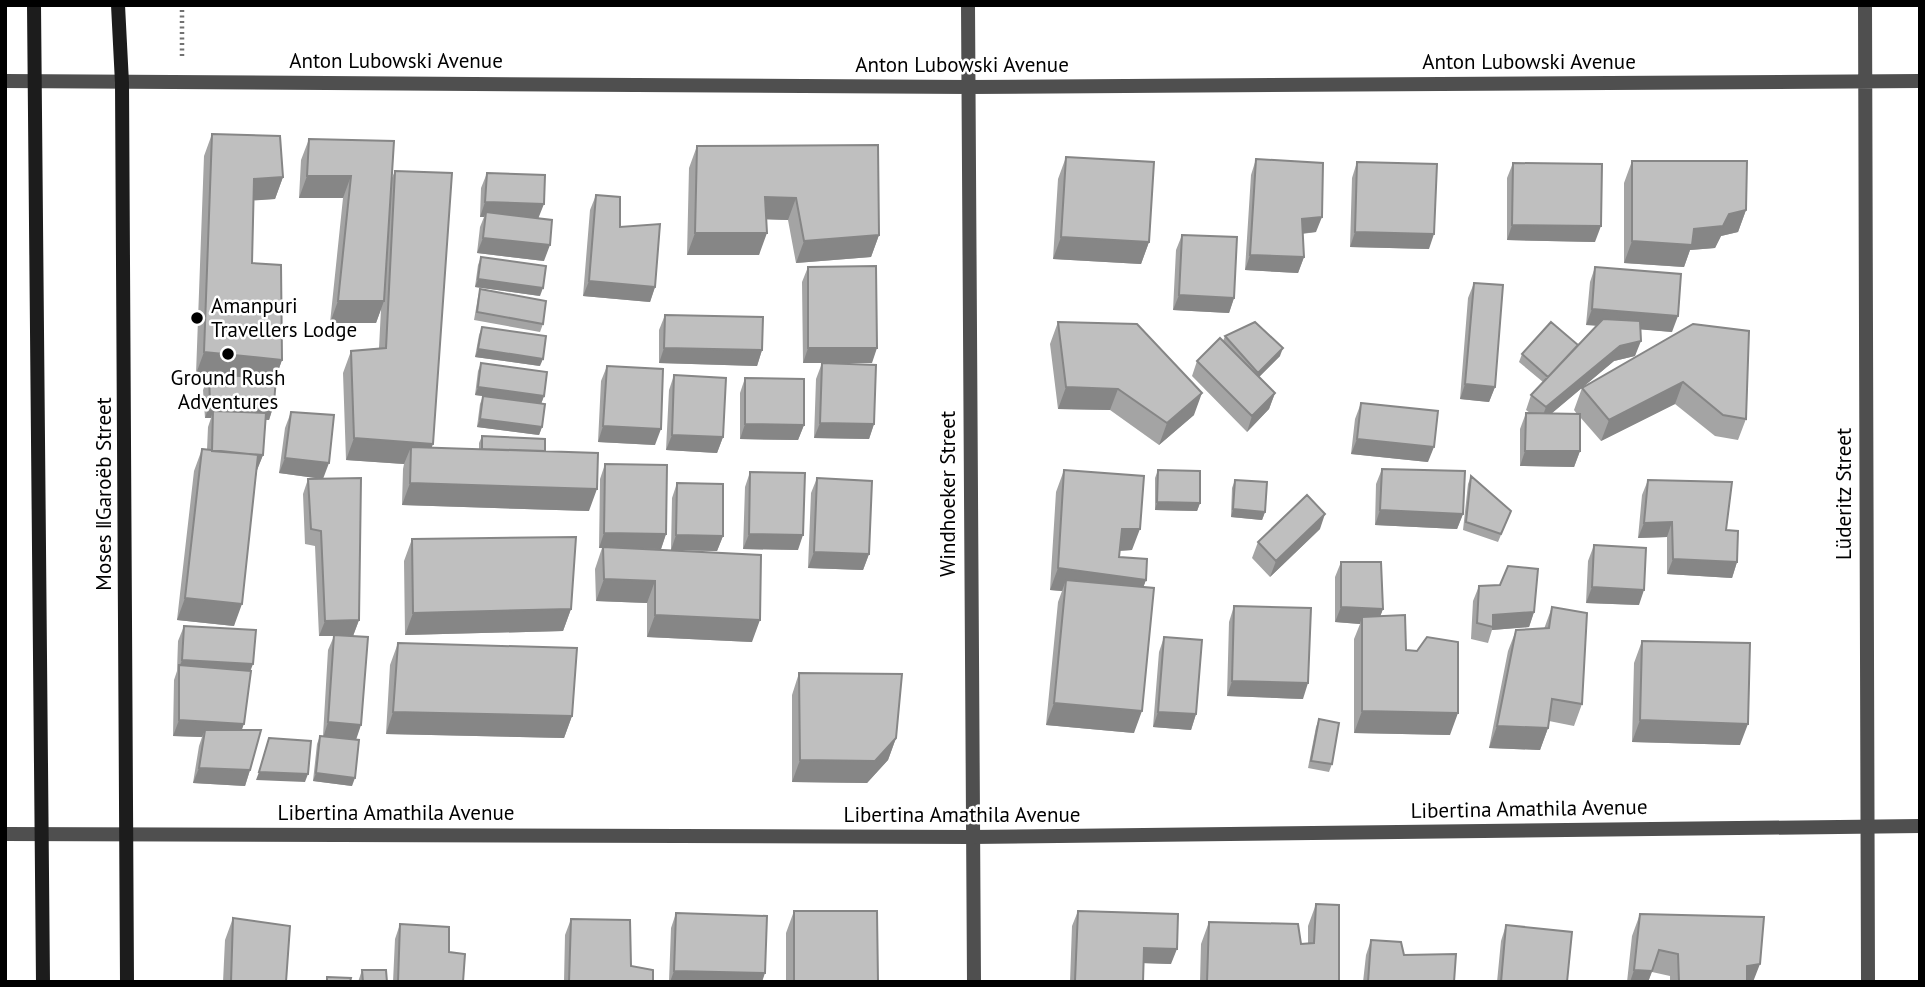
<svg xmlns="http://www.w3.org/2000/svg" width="1925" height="987" font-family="'PT Sans',sans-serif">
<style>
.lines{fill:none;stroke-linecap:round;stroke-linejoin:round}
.path{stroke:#717171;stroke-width:4.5;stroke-dasharray:2 3.5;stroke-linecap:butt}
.minor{stroke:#4f4f4f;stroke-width:14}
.tertiary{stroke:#4f4f4f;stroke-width:14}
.secondary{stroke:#1c1c1c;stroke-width:14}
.wall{fill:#a4a4a4}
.shaded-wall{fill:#868686}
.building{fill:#bfbfbf;stroke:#868686;stroke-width:2}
.poi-dot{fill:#000;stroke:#fff;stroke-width:2.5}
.labels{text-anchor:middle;stroke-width:5;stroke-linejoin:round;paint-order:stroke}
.street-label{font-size:21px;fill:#000;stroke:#fff}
.poi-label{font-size:21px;fill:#000;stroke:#fff;text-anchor:start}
</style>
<rect width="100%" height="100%" fill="#fff"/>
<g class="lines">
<path class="path" d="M182,56V5"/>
<path class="minor" d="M968,5L974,982
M1865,5L1868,982
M5,81L968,87L1920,81"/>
<path class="tertiary" d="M5,834L971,837L1920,826"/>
<path class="secondary" d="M34,5L43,982
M118,5L122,83L127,982"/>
</g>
<path class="wall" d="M212,134L283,177L275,199L254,200L252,263L282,360L276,377L274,404L269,420L266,419L263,455L257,470L234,626L177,620L194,471L202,449L207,450L208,427L211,418H205L203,390L209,375L196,374L204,156Z
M309,139L391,180L395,171L432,448L479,449V443L482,436L545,451L589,511L402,505L403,469L404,464L346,460L343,373L351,351L379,348L381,309L376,323H330L343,198H299L301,160Z
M697,146L879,235L871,257L796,263L788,220L766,219L759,255H687L689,168Z
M1066,157L1149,242L1141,264L1053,259L1058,179Z
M1256,159L1316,232L1302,234L1304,257L1298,273L1245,270L1251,175Z
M1632,161L1746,210L1738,232L1721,236L1715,248L1690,250L1684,267L1624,263V183Z
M1357,162L1429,249L1350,247L1352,178Z
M1513,163L1595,242L1507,240V178Z
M487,173L539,218L544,261L477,253L480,227L484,217H480L481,188Z
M596,195L620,227L655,287L650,302L583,296L590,210Z
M1182,235L1234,298L1229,313L1173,310L1176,250Z
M481,257L540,296L475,287L478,265Z
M808,267L872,363H824L874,424L869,439L814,438L816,379L822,363H803L802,282Z
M1595,267L1672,332L1640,329L1635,356L1614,361L1551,414H1577L1574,410L1582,388L1693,324L1746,419L1738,440L1715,436L1675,404L1601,441L1580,417V451L1574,467L1520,466V429L1526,413H1530L1526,410L1531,395L1543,382L1519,362L1522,354L1578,345L1597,325H1586L1590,282Z
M1474,283L1495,387L1489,402L1460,399L1468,298Z
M480,289L543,324L540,332L474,320L478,297Z
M665,315L762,350L757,366L659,363V330Z
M1058,322L1194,415L1159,445L1110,410L1058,409L1050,344Z
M482,327L540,366L475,357L479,335Z
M1225,336L1280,356L1259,377L1275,393L1269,409L1247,432L1192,376L1197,361L1223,341Z
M481,363L544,396L541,404L542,427L539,435L477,427L480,404L483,396L475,395L478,371Z
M607,366L655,445L598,442L601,381Z
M674,375L723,437L717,453L666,450L669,390Z
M745,378L804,425L798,440L740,439V393Z
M1361,403L1428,462L1351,454L1355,419Z
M291,412L323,479L279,473L285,428Z
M605,464L666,534L661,549L752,642L647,637V603L596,601L595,569L602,548H599L600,479Z
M1382,469L1463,514L1457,529L1375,525L1376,484Z
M1064,470L1132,550L1120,551L1119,557L1146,580L1143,587L1134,733L1046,725L1058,602L1062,591L1050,590L1056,492Z
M1158,470L1200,503L1197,511L1155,510V478Z
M750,472L798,550L743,549L745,487Z
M1471,476L1511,511L1498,542L1463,530L1468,484Z
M817,478L869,554L863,570L808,568L811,493Z
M308,479L359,620L353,636H343L356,740L352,786L313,781L317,744L320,736H323L328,650L334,636H319L315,546L305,544L303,494Z
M1235,480L1265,512L1262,520L1231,517L1232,488Z
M1648,480L1726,530L1737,562L1732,578L1667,574V537L1638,538L1642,495Z
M677,483L723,536L717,551L671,550L672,498Z
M1320,529L1270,577L1252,558L1258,542Z
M412,539L571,609L563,631L405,635L404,561Z
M1594,545L1639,605L1586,603L1588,561Z
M1341,562L1383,609L1380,616L1406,650L1450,735L1354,733V639L1360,624L1335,622V577Z
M1479,586L1534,612L1529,627L1492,630L1488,643L1471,639L1473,601Z
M1234,606L1303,699L1227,696L1229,622Z
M1552,607L1582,704L1574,726L1549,721L1548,728L1540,750L1489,748L1508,651L1516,630L1544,629Z
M184,626L250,671L242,730L250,770L245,786L193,783L199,746L202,737L173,736L174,680L177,671L178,641Z
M1164,637L1196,714L1191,730L1153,727L1159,652Z
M1642,641L1740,745L1632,742L1634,663Z
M398,643L572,716L564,738L386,734L390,665Z
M799,673L896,738L888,760L867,783L792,782V695Z
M1319,719L1332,764L1329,772L1308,768L1316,727Z
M1316,904L1339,982H1200L1201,944L1209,922L1301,944L1308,943V926Z
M794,911L878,982H786V933Z
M1078,911L1171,964L1144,963L1143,982H1070L1072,926Z
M676,913L762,982H669L671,928Z
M1640,914L1753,982H1670V976L1652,972L1648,982H1627L1632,936Z
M233,918L286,982H223L225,940Z
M571,919L631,966L653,982H564L565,935Z
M400,924L449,952L463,982H393L395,939Z
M1506,925L1567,982H1497L1501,941Z
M1371,940L1404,955L1454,982H1363L1366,955Z
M362,970L387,982H358Z"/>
<path class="shaded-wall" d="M307,176H351L343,198H299Z
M283,177L275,199L246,201L254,179Z
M765,197L796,198L788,220L757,219Z
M485,202L544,204L538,219L486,212L484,217H480Z
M1746,210L1738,232L1721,236L1715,248L1690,250L1684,267L1624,263L1632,241L1694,229L1729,214Z
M1322,217L1316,232L1296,234L1302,219Z
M1512,225L1601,226L1595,242L1507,240Z
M1355,232L1434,234L1429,249L1350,247Z
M695,233H767L759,255H687Z
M879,235L871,257L796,263L804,241Z
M1061,237L1149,242L1141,264L1053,259Z
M483,238L550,245L544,261L477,253Z
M1250,255L1304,257L1298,273L1245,270Z
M478,279L543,288L540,296L475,287Z
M589,281L655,287L650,302L583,296Z
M1179,295L1234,298L1229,313L1173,310Z
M338,301H384L376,323H330Z
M1592,309L1678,316L1672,332L1586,325Z
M1641,341L1635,356L1614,361L1540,423L1546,407L1620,346Z
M664,348L762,350L757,366L659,363Z
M808,348H877L872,363H803Z
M1283,348L1280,356L1255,381L1258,373Z
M478,349L543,359L540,366L475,357Z
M204,352L282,360L274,382L196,374Z
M1683,382L1675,404L1601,441L1609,420Z
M1465,384L1495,387L1489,402L1460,399Z
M478,387L544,396L541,404L475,395Z
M1066,387L1118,389L1110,410L1058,409Z
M1202,393L1194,415L1159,445L1167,423Z
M1275,393L1269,409L1247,432L1252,416Z
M210,403L274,404L269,420L213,418V411L211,418H205Z
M480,419L542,427L539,435L477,427Z
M820,423L874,424L869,439L814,438Z
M745,424L804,425L798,440L740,439Z
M603,426L661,429L655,445L598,442Z
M672,435L723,437L717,453L666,450Z
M354,438L433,444L425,466L411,447L404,464L346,460Z
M1357,439L1434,447L1428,462L1351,454Z
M212,451L263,455L257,470L206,466Z
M1525,451H1580L1574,467L1520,466Z
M285,458L329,463L323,479L279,473Z
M410,483L597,489L589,511L402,505Z
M1157,502L1200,503L1197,511L1155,510Z
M1233,509L1265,512L1262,520L1231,517Z
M1380,510L1463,514L1457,529L1375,525Z
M1325,514L1320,529L1270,577L1276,561Z
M1672,522L1667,537L1638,538L1644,523Z
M1122,529H1140L1132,550L1114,551Z
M604,533L666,534L661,549L599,548Z
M749,534L803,535L798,550L743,549Z
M676,535L723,536L717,551L671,550Z
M814,552L869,554L863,570L808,568Z
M1673,559L1737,562L1732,578L1667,574Z
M1058,568L1146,580L1138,602L1066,580L1062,591L1050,590Z
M604,579L655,581L647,603L596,601Z
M1592,587L1644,590L1639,605L1586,603Z
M185,598L242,604L234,626L177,620Z
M1341,607L1383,609L1377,625L1362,617L1360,624L1335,622Z
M571,609L563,631L405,635L413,613Z
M1534,612L1529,627L1492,630L1493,615Z
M655,615L760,620L752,642L647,637Z
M359,620L353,636H319L325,621Z
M182,660L253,664L247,680L179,668Z
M1232,681L1308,683L1303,699L1227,696Z
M1054,703L1142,711L1134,733L1046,725Z
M1362,711L1458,713L1450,735L1354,733Z
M393,712L572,716L564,738L386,734Z
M1158,712L1196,714L1191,730L1153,727Z
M179,720L244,724L238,739L205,730L202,737L173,736Z
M1640,720L1748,724L1740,745L1632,742Z
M328,722L361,725L356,740L323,738Z
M1497,726L1548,728L1540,750L1489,748Z
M896,738L888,760L867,783L792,782L800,760Z
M199,768L250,770L245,786L193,783Z
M259,772L308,774L305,782L256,780Z
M316,773L355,778L352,786L313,781Z
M1144,948L1177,949L1171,964L1139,963Z
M1760,964L1753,982H1741L1747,966Z
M1634,970L1652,971L1648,982H1630Z
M674,971L765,973L762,982H670Z"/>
<path class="building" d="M212,134L280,136L283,177L254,179L252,263L281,265L282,360L204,352Z
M309,139L394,141L384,301H338L351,176H307Z
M878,145L879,235L804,241L796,198L765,197L767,233H695L697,146Z
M1066,157L1154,162L1149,242L1061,237Z
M1256,159L1323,163L1322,217L1302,219L1304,257L1250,255Z
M1632,161H1747L1746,210L1729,214L1723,226L1694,229L1692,245L1632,241Z
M1357,162L1437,164L1434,234L1355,232Z
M1513,163L1602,164L1601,226L1512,225Z
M395,171L452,173L433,444L354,438L351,351L386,348Z
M487,173L545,175L544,204L485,202Z
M596,195L620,197V227L660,224L655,287L589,281Z
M486,212L552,220L550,245L483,238Z
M1182,235L1237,237L1234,298L1179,295Z
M481,257L546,266L543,288L478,279Z
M876,266L877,348H808V267Z
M1595,267L1681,274L1678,316L1592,309Z
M1474,283L1503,285L1495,387L1465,384Z
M480,289L546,301L543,324L477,312Z
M665,315L763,317L762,350L664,348Z
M1603,319L1640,321L1641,341L1620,346L1546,407L1531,395Z
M1058,322L1137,324L1202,393L1167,423L1118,389L1066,387Z
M1255,322L1283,348L1258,373L1225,336Z
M1551,322L1578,345L1548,377L1522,354Z
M1693,324L1749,331L1746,419L1723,415L1683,382L1609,420L1582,388Z
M482,327L546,336L543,359L478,349Z
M1220,338L1275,393L1252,416L1197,361Z
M481,363L547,372L544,396L478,387Z
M822,363L876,365L874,424L820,423Z
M607,366L663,369L661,429L603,426Z
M209,375L276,377L274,404L210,403Z
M674,375L726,378L723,437L672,435Z
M745,378L804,379V425L745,424Z
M483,396L545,404L542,427L480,419Z
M1361,403L1438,411L1434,447L1357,439Z
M213,411L266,413L263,455L212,451Z
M291,412L334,415L329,463L285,458Z
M1526,413L1580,414V451H1525Z
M482,436L545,439V451L482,449Z
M411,447L598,453L597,489L410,483Z
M202,449L258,455L242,604L185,598Z
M605,464L667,465L666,534L604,533Z
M1382,469L1465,471L1463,514L1380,510Z
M1064,470L1144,476L1140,529H1122L1119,557L1147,559L1146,580L1058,568Z
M1158,470L1200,471V503L1157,502Z
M750,472L805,473L803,535L749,534Z
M1471,476L1511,511L1501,534L1466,522Z
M361,478L359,620L325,621L321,531L311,529L308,479Z
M817,478L872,481L869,554L814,552Z
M1235,480L1267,482L1265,512L1233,509Z
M1648,480L1732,482L1726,530L1738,531L1737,562L1673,559L1672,522L1644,523Z
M677,483L723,484V536L676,535Z
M1307,495L1325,514L1276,561L1258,542Z
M576,537L571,609L413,613L412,539Z
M1594,545L1646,548L1644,590L1592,587Z
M603,547L761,555L760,620L655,615V581L604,579Z
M1341,562H1381L1383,609L1341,607Z
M1508,566L1538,569L1534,612L1493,615V627L1477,623L1479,586L1500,585Z
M1066,580L1154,588L1142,711L1054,703Z
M1234,606L1311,608L1308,683L1232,681Z
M1552,607L1587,613L1582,704L1552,699L1548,728L1497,726L1516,630L1549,628Z
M1405,615L1406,650L1417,651L1427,637L1458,642V713L1362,711V617Z
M184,626L256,630L253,664L182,660Z
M334,635L368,637L361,725L328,722Z
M1164,637L1202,640L1196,714L1158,712Z
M1642,641L1750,643L1748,724L1640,720Z
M398,643L577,648L572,716L393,712Z
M179,665L251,671L244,724L179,720Z
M799,673L902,674L896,738L875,761L800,760Z
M1319,719L1339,723L1332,764L1311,761Z
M205,730H261L250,770L199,768Z
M320,736L359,740L355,778L316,773Z
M269,738L311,741L308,774L259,772Z
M1316,904L1339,905V982H1207L1209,922L1298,924L1301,944L1314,943Z
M794,911H877L878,982H794Z
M1078,911L1178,914L1177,949L1144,948L1143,982L1075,981Z
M676,913L767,916L765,973L674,971Z
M1640,914L1764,917L1760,964L1747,966V982H1679L1678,954L1659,950L1652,971L1634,970Z
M233,918L290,926L286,982H231Z
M571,919L630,920L631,966L653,970V982H569Z
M400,924L449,927V952L465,954L463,982H398Z
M1506,925L1572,932L1567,982H1501Z
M1371,940L1401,942L1404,955L1456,954L1454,982H1368Z
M362,970H386L387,982H363Z
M327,977L351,978L350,982H327Z"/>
<g class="poi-dot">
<circle cx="197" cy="318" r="7"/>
<circle cx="228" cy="354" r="7"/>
</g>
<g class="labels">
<g class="street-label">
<text x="396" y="68">Anton Lubowski Avenue</text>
<text x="1529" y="69">Anton Lubowski Avenue</text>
<text x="962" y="72">Anton Lubowski Avenue</text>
<text transform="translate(104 494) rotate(-90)" y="7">Moses ǁGaroëb Street</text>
<text transform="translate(948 494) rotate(-90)" y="7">Windhoeker Street</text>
<text transform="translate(1844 494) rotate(-90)" y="7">Lüderitz Street</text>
<text transform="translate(1529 809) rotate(-1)" y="7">Libertina Amathila Avenue</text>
<text x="396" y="820">Libertina Amathila Avenue</text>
<text x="962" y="822">Libertina Amathila Avenue</text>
</g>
<g class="poi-label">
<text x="211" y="313">Amanpuri<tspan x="211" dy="24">Travellers Lodge</tspan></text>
<text x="228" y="385" text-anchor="middle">Ground Rush<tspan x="228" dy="24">Adventures</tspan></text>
</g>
</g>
<rect width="1925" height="987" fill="none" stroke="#000000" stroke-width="14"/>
</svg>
